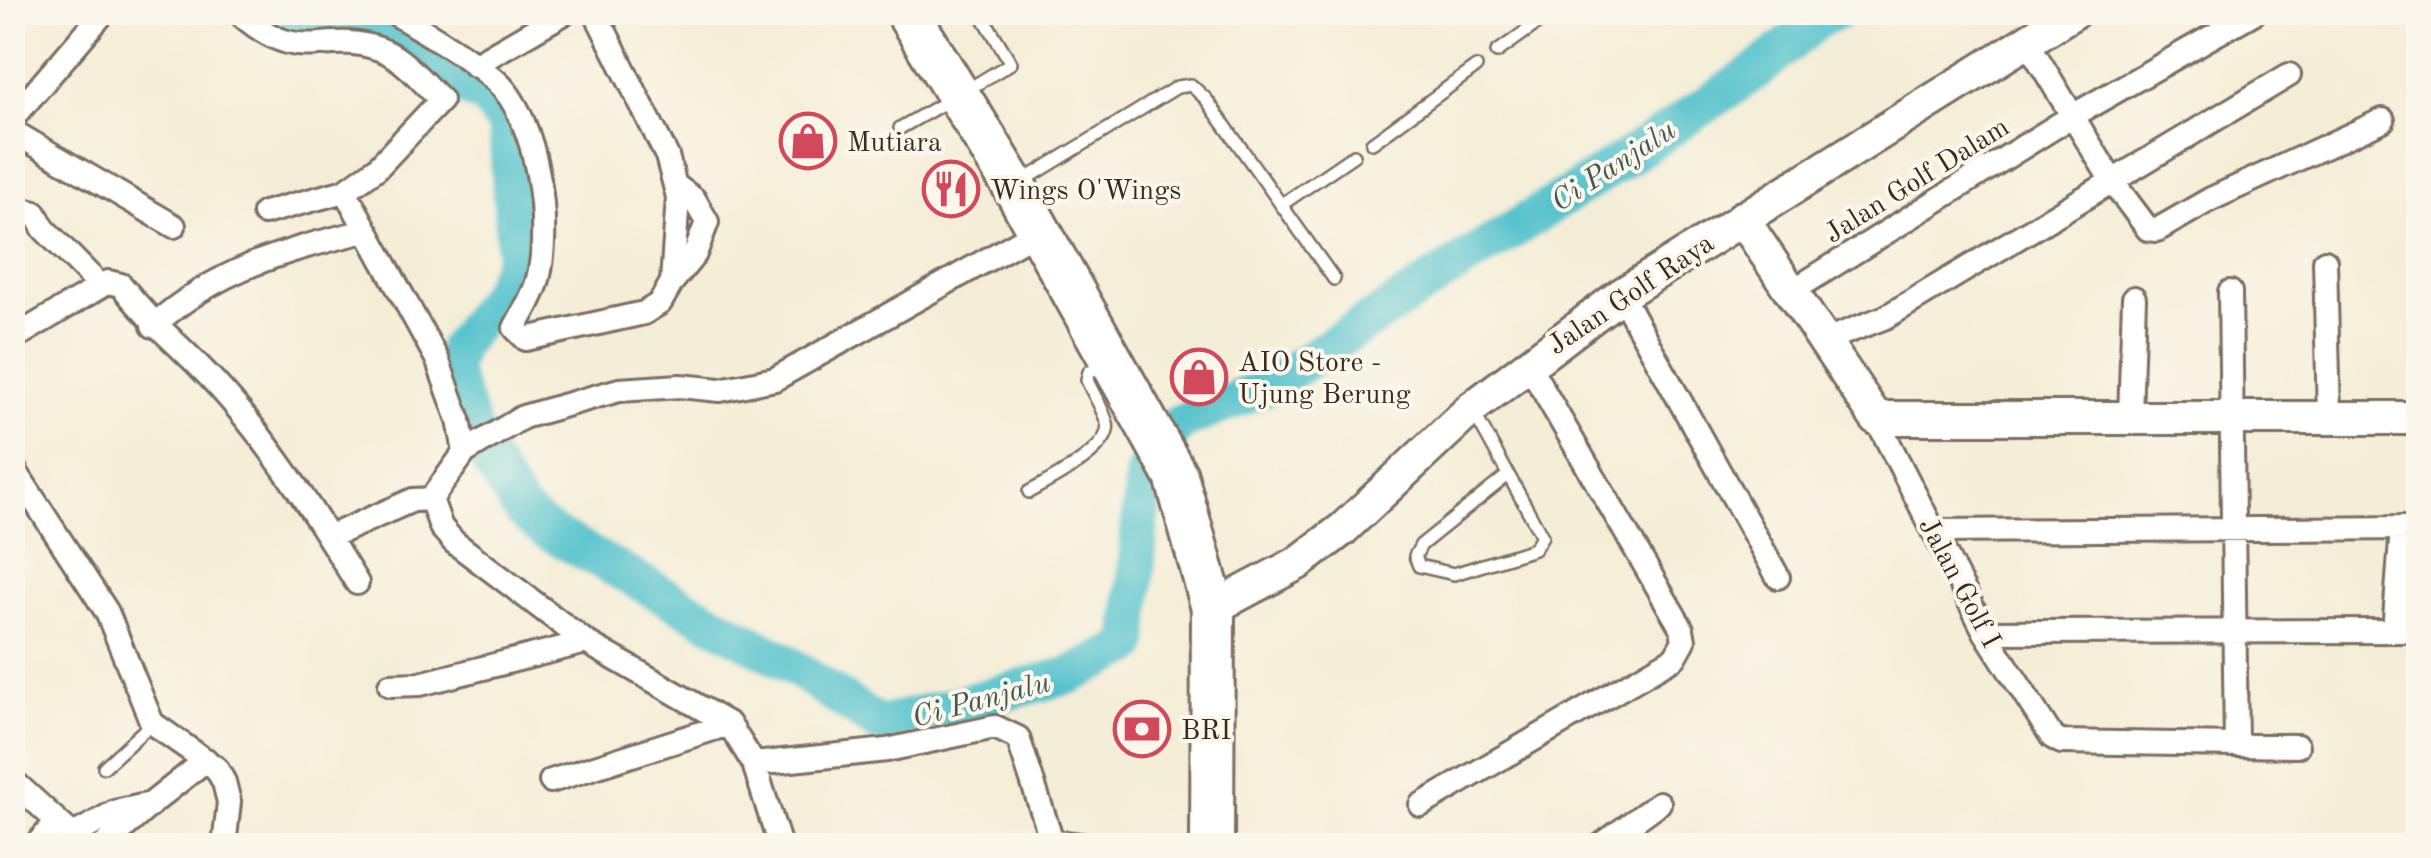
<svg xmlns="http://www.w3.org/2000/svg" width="2431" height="858" font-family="'Old Standard TT',serif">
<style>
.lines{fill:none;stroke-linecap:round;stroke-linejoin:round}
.river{stroke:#54c2cc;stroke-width:38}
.lane-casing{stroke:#7c6e5f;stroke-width:16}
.street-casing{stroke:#7c6e5f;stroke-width:28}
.secondary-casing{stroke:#7c6e5f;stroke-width:38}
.highway-casing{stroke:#7c6e5f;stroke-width:48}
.lane{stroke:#fff;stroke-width:11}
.street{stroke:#fff;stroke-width:22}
.secondary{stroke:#fff;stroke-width:32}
.highway{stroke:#fff;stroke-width:42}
.labels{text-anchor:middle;stroke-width:8;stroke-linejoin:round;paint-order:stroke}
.poi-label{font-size:28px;fill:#3b2a1e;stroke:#fbf7ec;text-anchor:start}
.street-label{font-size:28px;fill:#3b2a1e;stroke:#fbf7ec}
.water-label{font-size:30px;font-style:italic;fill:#425852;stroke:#fbf7ec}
</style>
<rect width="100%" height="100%" fill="#fbf7ec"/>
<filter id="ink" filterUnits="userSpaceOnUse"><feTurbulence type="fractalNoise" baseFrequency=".01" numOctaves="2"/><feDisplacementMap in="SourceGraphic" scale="20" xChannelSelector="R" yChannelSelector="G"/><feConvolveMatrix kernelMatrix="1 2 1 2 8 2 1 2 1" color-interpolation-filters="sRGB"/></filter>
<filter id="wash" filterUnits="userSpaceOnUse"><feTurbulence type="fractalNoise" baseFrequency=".0048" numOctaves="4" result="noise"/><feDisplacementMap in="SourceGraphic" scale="40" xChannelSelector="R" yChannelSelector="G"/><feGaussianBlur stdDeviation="2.25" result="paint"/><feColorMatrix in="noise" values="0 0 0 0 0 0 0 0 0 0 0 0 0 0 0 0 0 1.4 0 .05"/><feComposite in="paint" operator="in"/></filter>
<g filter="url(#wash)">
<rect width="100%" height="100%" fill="#f4edd7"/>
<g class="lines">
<path class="river" d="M257,12L308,26L378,29L443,76L485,97L507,126L515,257L499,291L457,348L451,371L479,446L522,512L545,530L786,662L880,725L1071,675L1130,646L1144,472L1179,423L1264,388L1637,151L1758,70L1822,17L1836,12"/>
</g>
</g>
<g filter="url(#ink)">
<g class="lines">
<g class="lane-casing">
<path id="lane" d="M2414,17L2418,15
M1497,52L1553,12
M967,90L1011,63L980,12
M900,128L951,99
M1372,143L1476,67
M1023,181L1177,87L1191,85L1206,99L1334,279
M1281,205L1354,155
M1472,409L1542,536L1534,549L1454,574L1419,566L1415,556L1421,545L1508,475
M1029,492C1048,481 1114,449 1107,423C1103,409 1093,394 1087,380L1089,372L1105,362
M104,767L152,723"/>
</g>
<g class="street-casing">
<path id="street" d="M238,12C304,71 321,27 382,50C405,59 423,83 441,100L377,168L345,191L437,359L459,420L465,452
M393,12C427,34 466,54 496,81C538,118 552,227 538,279C534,296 523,312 515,328L526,339L644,313L660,303L672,282L678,197L667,156L595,12
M2027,41L2112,181L2148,229L2157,230L2211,199L2383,120
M474,65L566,12
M12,119L104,12
M12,131L174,226
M12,207L35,213L44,229L100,286
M264,213L345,191
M2325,261L2329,417
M672,282L695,254L707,222L694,199L675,185
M2230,292L2236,745
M1789,293L2074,115L2255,12
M1621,295L1778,577
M153,326C217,269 283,251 365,231
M12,339L108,282L121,285C147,318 171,338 200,367C263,430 311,508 357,583
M1823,341L1886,317L2289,75
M2130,417L2134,298
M1876,418L1985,632L2052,737L2061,742L2297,746
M12,466L107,612L152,723L216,768L224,782L229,802L224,846
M1935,531L2418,528
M329,537L413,500L431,499
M2394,631L2402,528
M1985,632L2418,631
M390,685L420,684L586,642
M754,764L887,750L995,727L1018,738L1052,841
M12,780L68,831L77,833L115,812L151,804L206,760
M551,781L729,724
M1421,805L1675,657L1684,641L1682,629L1528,364
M35,846L57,822
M103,846L149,806
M780,846L754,764L729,724L586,642L454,542L441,527L431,499L465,452L523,417L619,390L680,386L720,390L775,379L1038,231
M1030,846L1052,841L1089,846
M1600,846L1659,803"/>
</g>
<g class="secondary-casing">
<path id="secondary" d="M1742,218L1876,418H2418
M1213,608L1298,563L1343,529L1472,408L1621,295L2074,12"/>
</g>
<g class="highway-casing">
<path id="highway" d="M907,12L1014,186L1176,476L1213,608L1212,846"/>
</g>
<use href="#lane" class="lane"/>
<use href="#street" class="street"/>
<use href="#secondary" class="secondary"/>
<use href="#highway" class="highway"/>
</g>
</g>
<defs>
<g id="shop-ring" transform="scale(2.875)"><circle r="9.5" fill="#fbf7ec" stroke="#d1495b" stroke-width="1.5"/><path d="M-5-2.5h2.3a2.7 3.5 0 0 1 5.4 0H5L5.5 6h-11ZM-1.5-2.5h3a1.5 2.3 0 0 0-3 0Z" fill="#d1495b"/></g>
<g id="restaurant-ring" transform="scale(2.875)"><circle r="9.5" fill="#fbf7ec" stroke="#d1495b" stroke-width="1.5"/><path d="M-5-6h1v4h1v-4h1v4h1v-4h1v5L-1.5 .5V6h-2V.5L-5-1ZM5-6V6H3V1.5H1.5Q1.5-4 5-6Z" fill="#d1495b"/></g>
<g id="bank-ring" transform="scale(2.875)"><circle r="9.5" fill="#fbf7ec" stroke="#d1495b" stroke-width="1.5"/><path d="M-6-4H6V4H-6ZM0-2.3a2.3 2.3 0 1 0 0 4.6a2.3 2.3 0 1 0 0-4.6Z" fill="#d1495b"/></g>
</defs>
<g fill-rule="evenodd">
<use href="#shop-ring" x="808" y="141"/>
<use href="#restaurant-ring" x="951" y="189"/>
<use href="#shop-ring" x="1199" y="377"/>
<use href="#bank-ring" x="1142" y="729"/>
</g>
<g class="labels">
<g class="poi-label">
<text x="847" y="151">Mutiara</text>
<text x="990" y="199">Wings O'Wings</text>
<text x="1238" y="371">AIO Store -<tspan x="1238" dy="32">Ujung Berung</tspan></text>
<text x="1181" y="739">BRI</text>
</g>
<g class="street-label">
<text transform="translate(1916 179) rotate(-32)" y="10">Jalan Golf Dalam</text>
<text transform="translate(1630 293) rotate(-34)" y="10">Jalan Golf Raya</text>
<text transform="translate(1961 582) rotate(62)" y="10">Jalan Golf I</text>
</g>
<g class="water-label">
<text transform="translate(1613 165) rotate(-33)" y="10">Ci Panjalu</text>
<text transform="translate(981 699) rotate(-15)" y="10">Ci Panjalu</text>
</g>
</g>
<rect width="2431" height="858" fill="none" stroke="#fbf7ec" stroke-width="50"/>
</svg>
